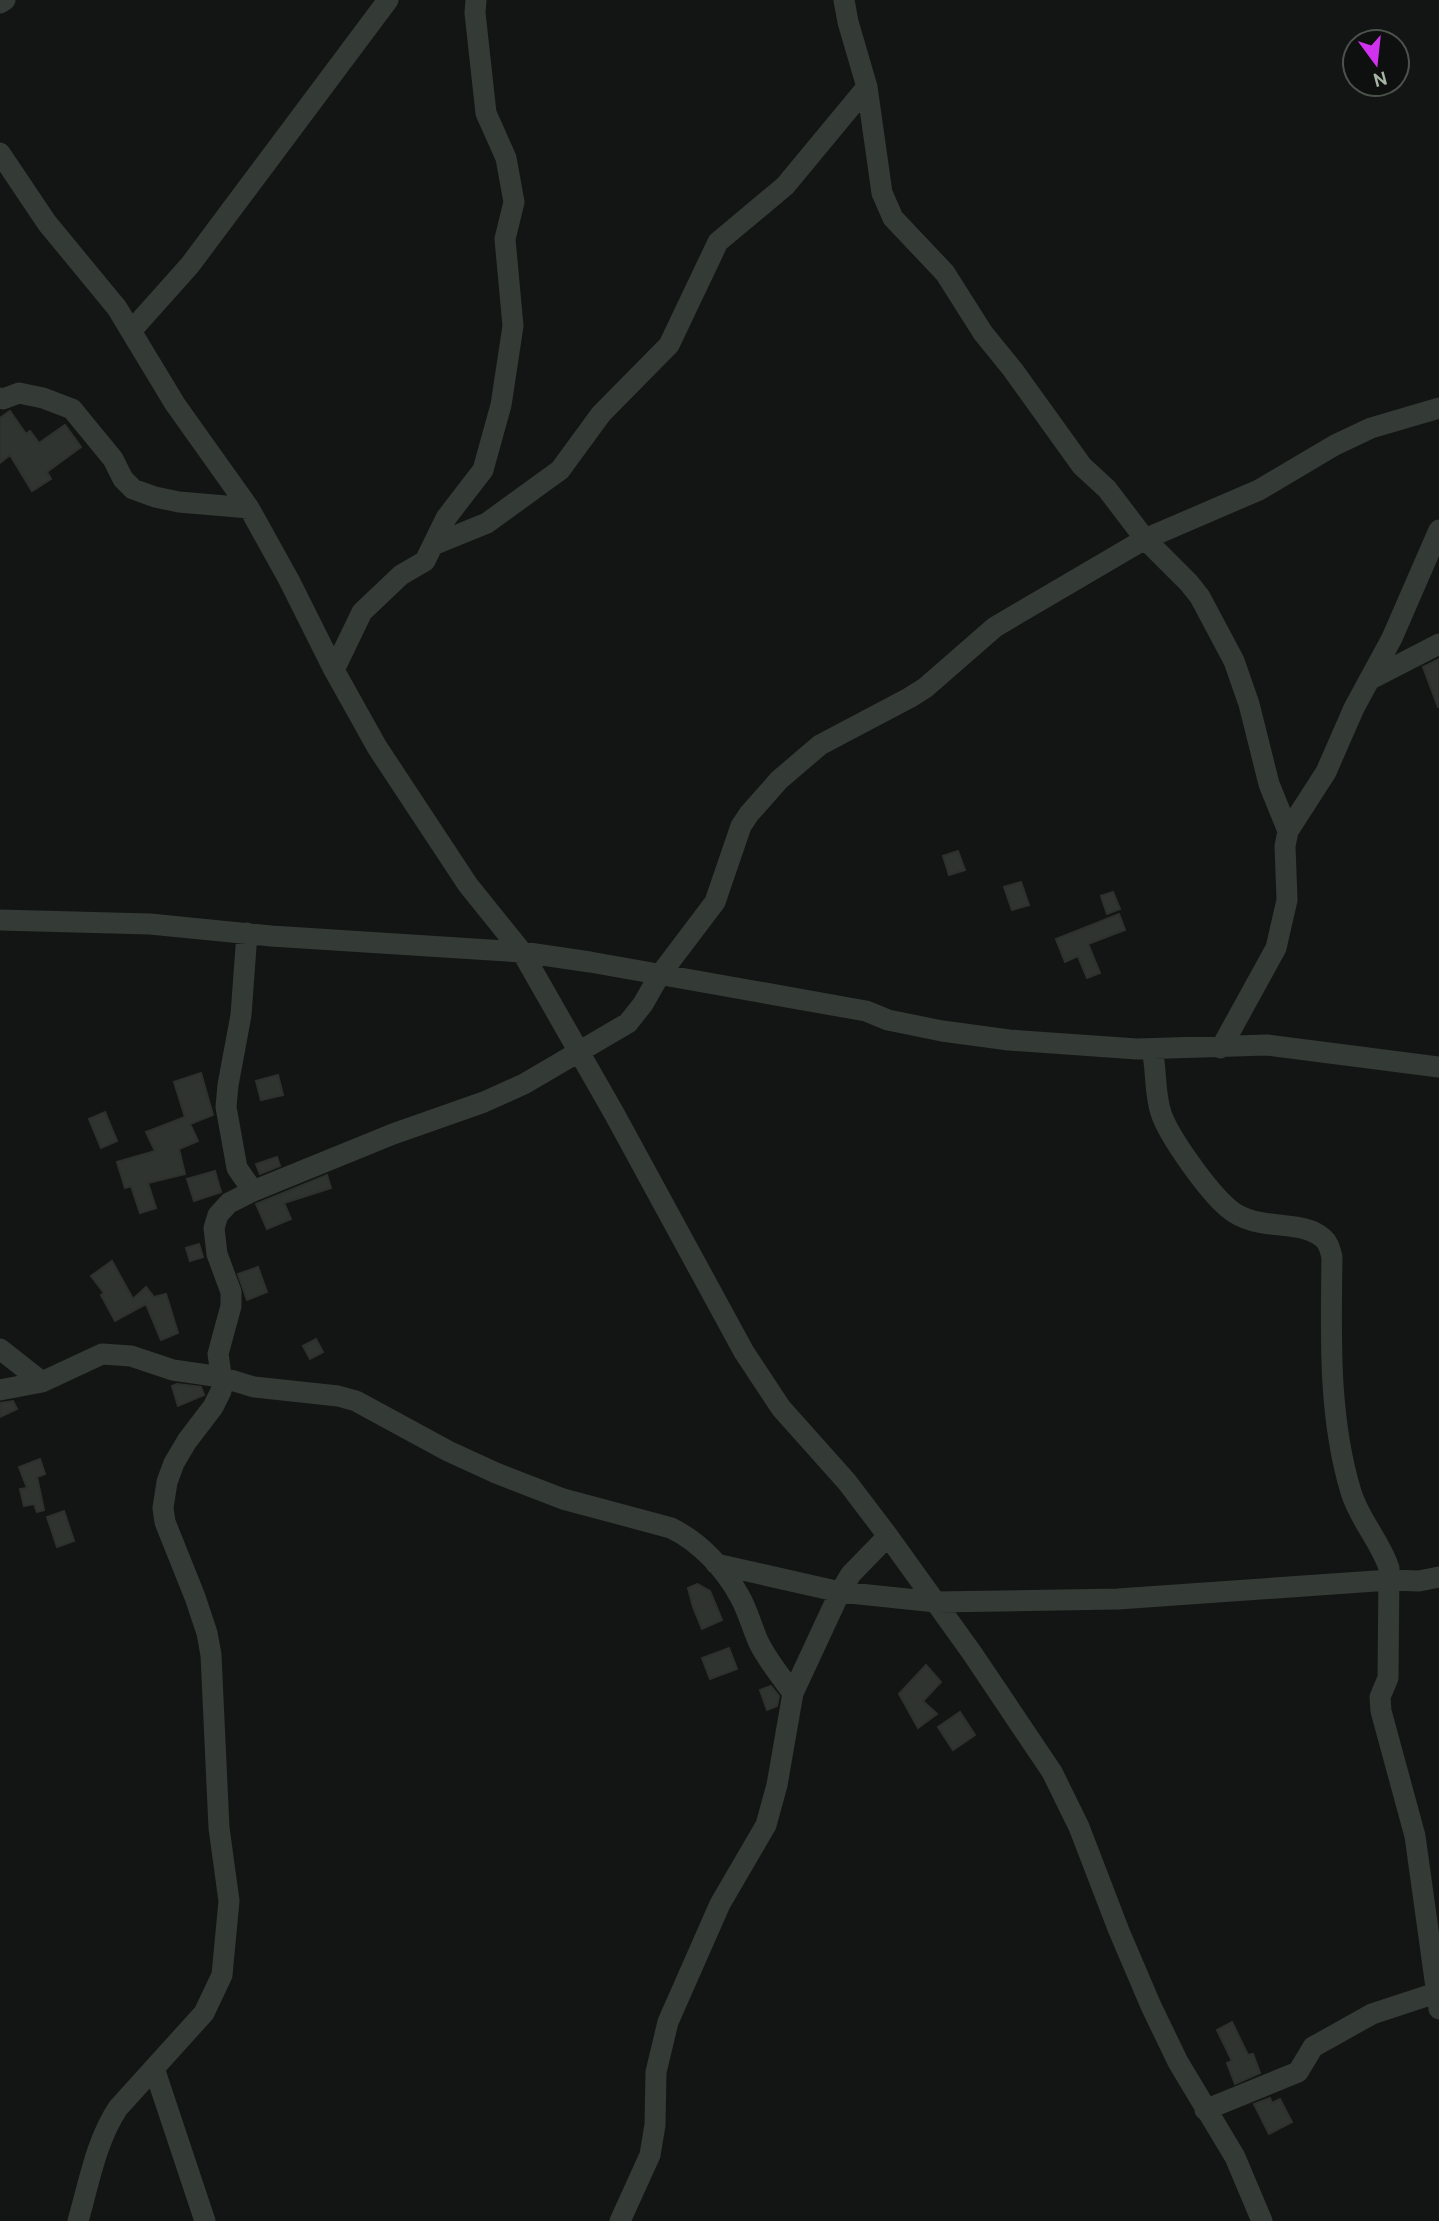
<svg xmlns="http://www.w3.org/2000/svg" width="1439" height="2221" font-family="Cabin,sans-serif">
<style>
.building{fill:#303431;stroke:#2d312e;stroke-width:2}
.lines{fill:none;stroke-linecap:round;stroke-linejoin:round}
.minor{stroke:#343a35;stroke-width:21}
</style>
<rect width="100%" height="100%" fill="#131514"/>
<path class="building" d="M10,411L26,434L30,431L39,443L65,425L81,447L47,472L51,479L32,491L10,455L0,463V418Z
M1439,659V707H1438L1423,667Z
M958,851L965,870L949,875L943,856Z
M1021,882L1029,905L1012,910L1004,887Z
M1113,892L1120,909L1107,914L1101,896Z
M1119,914L1125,930L1088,944L1100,973L1087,978L1078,956L1065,962L1056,939Z
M201,1073L213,1115L190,1124L198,1141L179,1149L185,1174L148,1183L156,1208L140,1213L131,1186L125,1188L117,1162L155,1151L146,1132L185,1117L174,1082Z
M278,1075L283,1095L261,1100L256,1081Z
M105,1112L117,1141L101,1148L89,1119Z
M277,1157L280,1166L260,1174L256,1164Z
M215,1171L221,1192L194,1201L187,1179Z
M327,1175L331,1188L284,1203L291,1219L267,1229L256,1204Z
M199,1244L203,1257L190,1261L186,1248Z
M112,1261L133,1299L146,1287L154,1297L166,1294L178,1333L161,1340L146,1304L115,1321L101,1295L104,1293L91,1276Z
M258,1267L267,1292L247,1300L238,1274Z
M316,1339L323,1352L310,1359L303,1346Z
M177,1384L201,1387L204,1395L178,1406L172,1386Z
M13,1401L17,1409L0,1417V1403Z
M40,1459L45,1474L37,1477L44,1510L37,1512L34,1504L24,1506L20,1489L27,1488L19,1467Z
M64,1511L74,1541L57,1547L47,1517Z
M697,1584L710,1591L722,1620L702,1629L693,1607L688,1588Z
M729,1648L737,1669L710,1679L702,1658Z
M926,1665L941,1682L923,1701L937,1714L918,1728L899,1694Z
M771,1686L779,1696L777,1706L767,1710L760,1690Z
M960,1712L975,1735L953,1750L938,1727Z
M1232,2022L1248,2055L1253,2054L1260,2073L1235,2084L1227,2063L1232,2061L1217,2030Z
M1270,2098L1272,2103L1280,2099L1292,2122L1269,2134L1254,2104Z"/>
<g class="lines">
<path class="minor" d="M844,0L848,22L867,87L882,193L893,218L945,273L983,333L1013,370L1082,466L1107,489L1145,539L1189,583L1200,597L1234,661L1249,704L1269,784L1288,831
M0,3L5,0
M0,153L47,223L117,308L175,404L249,508L289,580L334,670L377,747L468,885L522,952L615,1115L744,1352L781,1408L847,1482L888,1536L972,1653L1052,1772L1079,1827L1119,1931L1151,2006L1178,2062L1235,2157L1262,2221
M132,330L190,265L388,0
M0,398L3,399L19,393L43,398L72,409L113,459L123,479L133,489L155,497L179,502L249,508
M433,545L487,523L560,470L601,414L669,345L718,242L785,186L867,87
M334,670L362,612L401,575L425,561L446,518L483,470L501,405L513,326L505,239L514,202L506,158L486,113L475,13L476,0
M1369,680L1439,644
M0,920L150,924L271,936L522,952L590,962L866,1011L888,1020L942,1031L1009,1040L1137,1049L1267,1045L1439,1067
M247,933L241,1015L228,1085L226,1107L237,1168L253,1191
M1221,1048L1276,948L1287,900L1285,846L1288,831L1326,772L1354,708L1392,638L1439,530
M1152,1050C1157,1070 1154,1092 1161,1113C1169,1137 1208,1191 1228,1208C1256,1233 1301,1218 1323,1238C1329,1243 1330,1250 1332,1257C1331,1335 1328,1416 1351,1492C1359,1519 1380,1541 1389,1568L1388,1678L1380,1697L1381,1711L1415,1836L1439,2009
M0,1349L42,1382
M0,1390L42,1382L102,1354L131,1356L173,1370L221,1377L254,1387L338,1396L356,1401L448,1451L496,1473L563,1499L671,1528C700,1542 725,1569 740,1597C748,1611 752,1628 759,1643C768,1661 781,1677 793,1693
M716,1564L840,1592L936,1602L1118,1599L1390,1580L1419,1581L1439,1577
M154,2068L205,2221
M1205,2110L1298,2072L1313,2047L1372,2014L1439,1992
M78,2221C89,2183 96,2141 118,2108L204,2013L222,1975L229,1901L219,1828L211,1655L207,1633L195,1597L165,1522L163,1508L167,1482L174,1463L187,1441L213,1407L221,1391L222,1381L218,1354L231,1306V1292L217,1254L214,1228L218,1215L229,1203L253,1191L393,1134L484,1102L524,1084L628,1023L643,1004L659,976L715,902L741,826L749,814L779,780L820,745L909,698L925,688L995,627L1145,539L1259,490L1335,445L1371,428L1439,408
M620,2221L650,2155L655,2125L656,2072L668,2022L720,1904L766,1825L777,1785L793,1693L840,1592L851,1574L888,1536"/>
</g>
<g transform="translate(1376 63) rotate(165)"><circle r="33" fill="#0e100f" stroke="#4b524b" stroke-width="2"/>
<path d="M0-5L12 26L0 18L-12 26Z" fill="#d032ef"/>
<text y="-10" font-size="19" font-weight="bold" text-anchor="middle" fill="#a7b5a5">N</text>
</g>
</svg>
